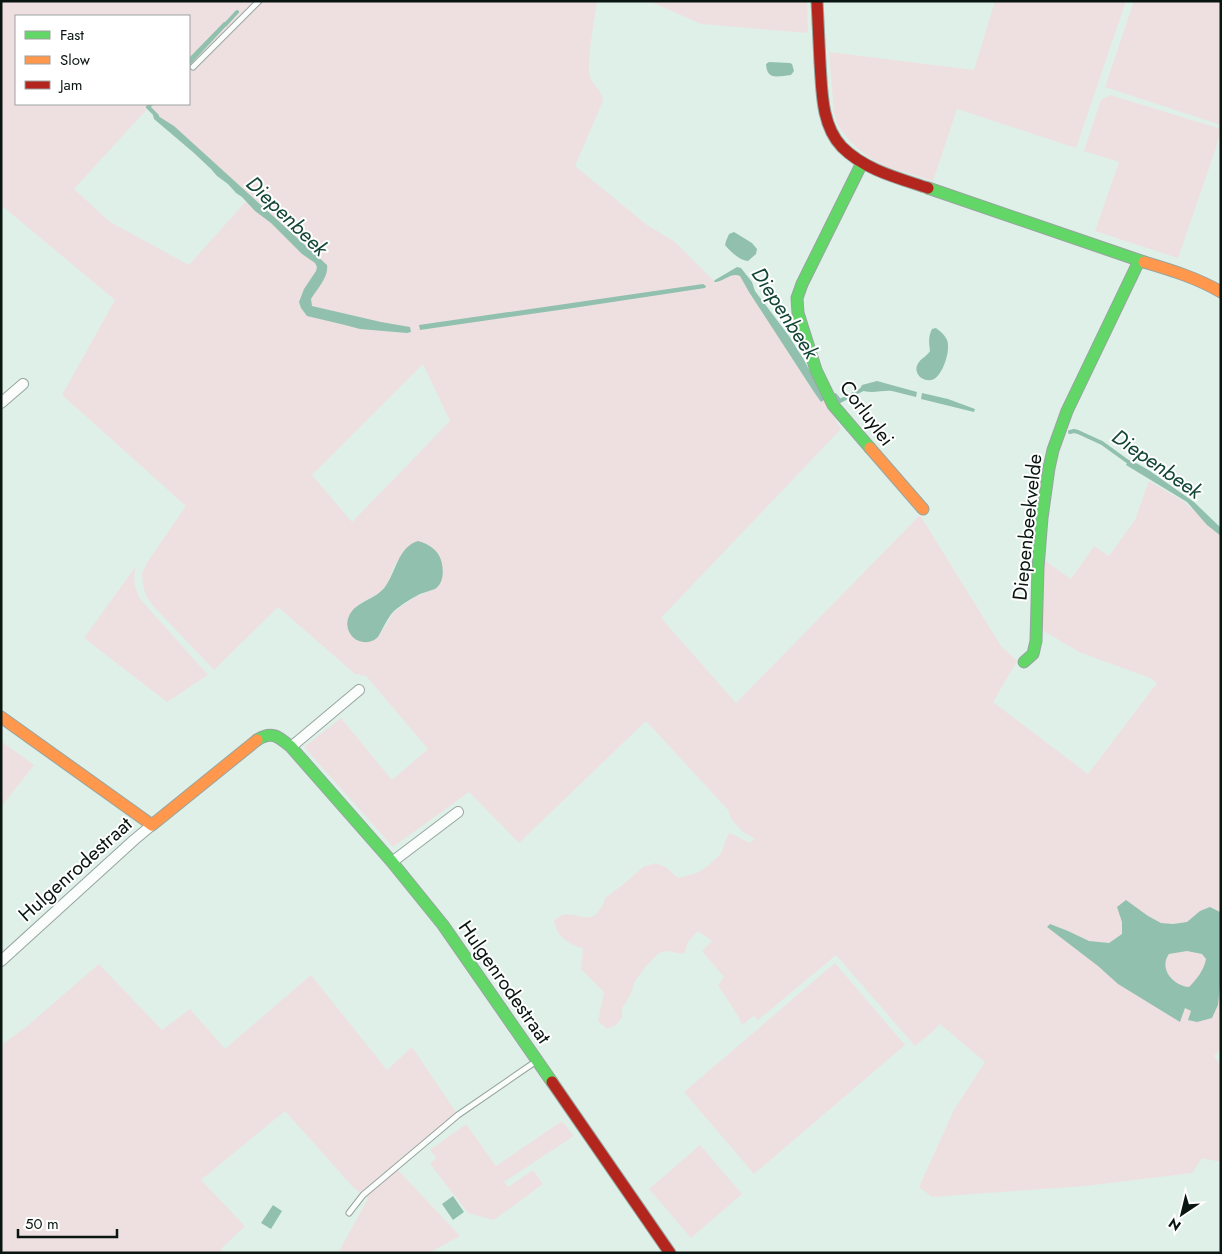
<svg xmlns="http://www.w3.org/2000/svg" width="1222" height="1254" font-family="Jost,sans-serif">
<style>
.green{fill:#eee0e0;fill-rule:evenodd}
.water{fill:#91c0ae;fill-rule:evenodd}
.lines{fill:none;stroke-linecap:round;stroke-linejoin:round}
.stream{stroke:#91c0ae;stroke-width:4}
.lane-casing{stroke:#97a59f;stroke-width:7}
.street-casing{stroke:#97a59f;stroke-width:12}
.fast-casing{stroke:#97a59f;stroke-width:13}
.slow-casing{stroke:#97a59f;stroke-width:13}
.jam-casing{stroke:#97a59f;stroke-width:13}
.lane{stroke:#fafdfc;stroke-width:5}
.street{stroke:#fafdfc;stroke-width:10}
.fast{stroke:#63d668;stroke-width:11}
.slow{stroke:#ff974d;stroke-width:11}
.jam{stroke:#b3261e;stroke-width:11}
.labels{text-anchor:middle;stroke-width:4;stroke-linejoin:round;paint-order:stroke}
.street-label{font-size:20px;fill:#091510;stroke:#fff}
.water-label{font-size:21px;font-style:italic;fill:#134636;stroke:#fff}
</style>
<rect width="100%" height="100%" fill="#dff0e9"/>
<path class="green" d="M1,1H597C595,17 586,64 590,77C594,86 601,89 603,101L575,166L647,225L675,242L716,283L740,269L821,396L841,429L661,618L736,703L920,515L1001,646L1017,661L993,702L1088,774L1157,683L1150,678L1079,652L1042,630L1044,560L1071,579L1094,546L1109,556L1135,520L1149,481L1183,501L1221,533V1049L1214,1056L1221,1066V1162L1202,1158L1192,1173L1085,1186L932,1197L919,1187L954,1110L985,1062L940,1024L932,1032L915,1046L836,955L758,1020L754,1016L742,1025C736,1010 726,999 718,985L724,977L702,951L712,941L698,931L688,942L684,954L666,951L659,953L647,965L635,981L630,996L622,1008V1017L616,1025L607,1029L598,1021L604,992L581,969L583,949C567,942 558,939 554,921C556,919 557,917 560,916C572,909 588,925 598,912C602,907 604,904 605,898L625,883L643,867L656,863L667,868L678,878C695,874 701,873 714,860C716,858 718,857 720,855C725,847 723,841 730,833L750,843L755,839L743,832L731,819L729,811L646,721L519,843L469,792L393,847L304,747L341,718L392,780L428,749L366,676L355,674L278,607L214,670L155,608L146,596L143,585L142,573L148,561L186,506L62,395L115,300L1,205ZM16,16H189V104H16ZM148,108L248,199L189,265L110,222L74,189ZM423,364L450,421L352,522L312,475ZM413,543L442,578L438,587L415,597L394,612L378,637L355,608C359,605 363,602 368,599C374,596 379,594 384,588C388,583 390,577 392,571C397,560 405,550 413,543Z
M649,1H807L808,33L701,24Z
M995,1H1126L1076,148L957,109L933,181L887,167L870,158L857,148L848,139L838,125L834,113L829,52L974,70Z
M1134,1H1221V125L1105,87Z
M1110,95L1221,129L1216,148L1178,258L1095,231L1119,162L1084,151L1101,100Z
M136,566C133,579 134,589 141,600L208,675L167,702L84,638Z
M1,741L34,765L1,807Z
M835,963L905,1045L754,1174L684,1092Z
M99,964L162,1030L190,1009L225,1049L311,975L387,1070L412,1047L458,1115L396,1168L460,1236L429,1253H338L368,1199L353,1187L285,1111L201,1180L245,1226L221,1249L224,1253H1V1045L26,1027Z
M562,1121L574,1136L504,1182L508,1187L533,1170L543,1184L494,1220L468,1213L430,1164L436,1158L430,1150L466,1124L496,1166Z
M700,1145L742,1194L691,1238L649,1189Z"/>
<path class="water" d="M224,22H227L229,23L189,66V58Z
M769,62L790,63L792,64L794,71L791,75C778,76 767,81 766,64Z
M155,114L174,126L327,265C329,277 317,289 311,299L312,306L381,322L410,327L411,332L407,333L360,329L345,325L307,316L301,308L299,302L304,289L316,271L317,267L315,263L302,254L271,223L255,211L242,197L236,193L228,184L217,176L211,169L194,153L154,119L153,115Z
M734,232L752,243L757,249L756,254L748,261C739,260 731,252 725,245L726,241L729,234Z
M737,267L741,268L752,282L755,291L789,336L804,360L825,399L821,402L814,392L749,292L740,276C730,272 723,283 714,282L715,280Z
M703,284L706,286L705,288L573,308L420,330L419,325Z
M936,328C940,331 945,335 947,340C951,350 943,374 934,379C923,384 911,372 919,362C922,358 927,356 930,351C929,343 928,337 932,329Z
M877,381L917,392L916,397C908,395 900,393 892,391C881,390 869,395 860,389L862,385Z
M922,393L948,399L975,409L974,412L921,399Z
M1129,460L1138,464L1150,471L1194,502L1221,528V536L1207,525L1187,502L1126,465Z
M418,541C429,544 438,550 441,560C444,570 444,583 435,589C430,591 425,592 420,594C412,598 401,605 394,611C387,618 383,629 378,637C363,651 341,635 349,616C356,601 375,600 385,587C396,572 398,547 418,541Z
M1126,900L1148,916L1161,923L1173,924L1187,922L1200,911L1210,907L1220,912L1221,976L1218,1005L1212,1018L1197,1022L1188,1020L1191,1011L1185,1008L1180,1022L1118,984L1098,966L1047,927L1050,924L1068,931L1089,941L1109,943L1122,934V922L1117,907ZM1187,951L1202,954L1206,959C1204,970 1197,979 1189,987C1188,987 1182,986 1181,985C1169,980 1160,966 1169,954Z
M453,1196L464,1212L453,1220L442,1204Z
M273,1205L282,1211L271,1229L261,1223Z"/>
<g class="lines">
<path class="stream" d="M225,25L237,12
M151,104L148,107L157,116
M835,395L840,401L863,389
M1070,432L1074,431L1078,432L1102,443L1131,464"/>
<g class="lane-casing">
<path id="lane" d="M193,67L259,1
M349,1213L363,1195L458,1115L535,1062"/>
</g>
<g class="street-casing">
<path id="street" d="M1,403L23,384
M291,747L359,690
M392,862L458,812
M1,961L134,840L152,825"/>
</g>
<g class="fast-casing">
<path id="fast" d="M862,163L802,284L797,298L798,313L816,370L833,405L870,448
M928,188L1144,262
M1024,662L1033,654L1036,641L1038,568L1042,518L1049,468L1053,450L1067,411L1139,261
M257,740C272,730 279,737 291,747L392,862L443,925L552,1082"/>
</g>
<g class="slow-casing">
<path id="slow" d="M1144,262C1171,270 1197,278 1221,292
M870,448L923,509
M1,717L152,825L257,740"/>
</g>
<g class="jam-casing">
<path id="jam" d="M817,1C818,22 819,42 820,63C822,90 821,125 842,147C865,170 898,178 928,188
M552,1082L670,1253"/>
</g>
<use href="#lane" class="lane"/>
<use href="#street" class="street"/>
<use href="#fast" class="fast"/>
<use href="#slow" class="slow"/>
<use href="#jam" class="jam"/>
</g>
<g class="labels">
<g class="street-label">
<text transform="translate(867 413) rotate(53)" y="7">Corluylei</text>
<text transform="translate(1027 527) rotate(-84)" y="7">Diepenbeekvelde</text>
<text transform="translate(75 869) rotate(-42)" y="7">Hulgenrodestraat</text>
<text transform="translate(505 982) rotate(55)" y="7">Hulgenrodestraat</text>
</g>
<g class="water-label">
<text transform="translate(287 216) rotate(44)" y="7">Diepenbeek</text>
<text transform="translate(785 313) rotate(57)" y="7">Diepenbeek</text>
<text transform="translate(1157 464) rotate(35)" y="7">Diepenbeek</text>
</g>
</g>
<rect width="1222" height="1254" fill="none" stroke="#091510" stroke-width="5"/>
<rect x="15" y="15" width="175" height="90" fill="#ffffff" stroke="#9da19f"/>
<rect x="25" y="31" width="25" height="8" fill="#63d668" stroke="#9da19f"/>
<text x="60" y="40" font-size="15" fill="#091510">Fast</text>
<rect x="25" y="56" width="25" height="8" fill="#ff974d" stroke="#9da19f"/>
<text x="60" y="65" font-size="15" fill="#091510">Slow</text>
<rect x="25" y="81" width="25" height="8" fill="#b3261e" stroke="#9da19f"/>
<text x="60" y="90" font-size="15" fill="#091510">Jam</text>
<g transform="translate(1182 1214) rotate(215)" stroke="#ffffff" stroke-width="4" paint-order="stroke">
<path d="M0-4L9 19L0 12L-9 19Z" fill="#091510"/>
<text y="-8" font-size="14" font-weight="bold" text-anchor="middle" fill="#091510">N</text>
</g>
<path d="M18 1229v8h99v-8" fill="none" stroke="#091510" stroke-width="2.5"/>
<text x="25" y="1229" font-size="15" fill="#091510" stroke="#ffffff" stroke-width="4" paint-order="stroke">50 m</text>
</svg>
